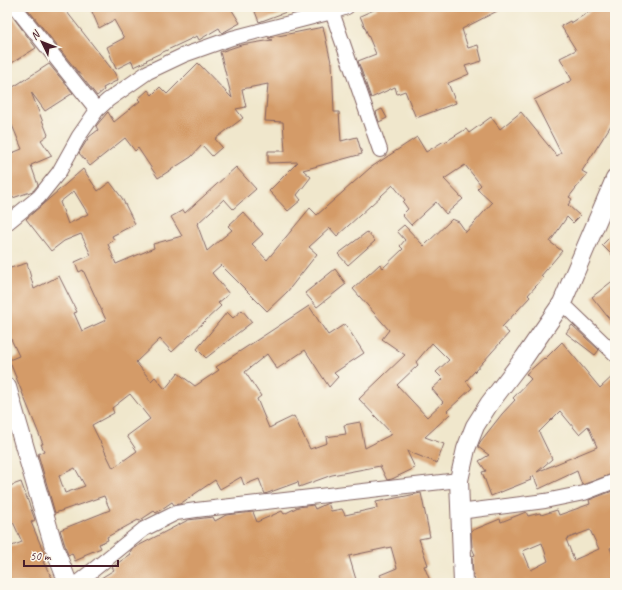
<svg xmlns="http://www.w3.org/2000/svg" width="622" height="590" font-family="Caveat,sans-serif">
<style>
.building{fill:#d49b67;fill-rule:evenodd}
.lines{fill:none;stroke-linecap:round;stroke-linejoin:round}
.minor-casing{stroke:#846563;stroke-width:16}
.tertiary-casing{stroke:#846563;stroke-width:20}
.minor{stroke:#fff;stroke-width:14}
.tertiary{stroke:#fff;stroke-width:18}
</style>
<rect width="100%" height="100%" fill="#fbf7ec"/>
<filter id="ink" filterUnits="userSpaceOnUse"><feTurbulence type="fractalNoise" baseFrequency=".025" numOctaves="2"/><feDisplacementMap in="SourceGraphic" scale="8" xChannelSelector="R" yChannelSelector="G"/><feConvolveMatrix kernelMatrix="1 2 1 2 8 2 1 2 1" color-interpolation-filters="sRGB"/></filter>
<filter id="wash" filterUnits="userSpaceOnUse"><feTurbulence type="fractalNoise" baseFrequency=".012" numOctaves="4" result="noise"/><feDisplacementMap in="SourceGraphic" scale="16" xChannelSelector="R" yChannelSelector="G"/><feGaussianBlur stdDeviation="0.9" result="paint"/><feColorMatrix in="noise" values="0 0 0 0 0 0 0 0 0 0 0 0 0 0 0 0 0 1.4 0 .05"/><feComposite in="paint" operator="in"/></filter>
<g filter="url(#wash)">
<rect width="100%" height="100%" fill="#f0e7cc"/>
<g id="blocks">
<path class="building" d="M26,7H63L114,72L118,80L103,88L104,90L97,96Z
M90,7H230L240,23L222,33L219,28L199,40L197,36L146,60L147,61L134,67L132,61L116,69L107,47L124,38L114,20L99,28Z
M259,7H297V8L259,22L254,9Z
M375,7H505L462,29L468,48L478,45L482,61L465,66L469,74L448,83L456,103L416,118L405,91L397,94L395,87L371,98L358,61L376,54L360,16L376,9Z
M597,7H615V119L582,171L587,174L569,197L572,199L568,205L580,216L573,223L567,217L550,242L562,251L541,276L543,278L528,295L530,297L502,327L509,333L466,381L472,388L447,411L450,414L425,437L444,444L437,463L407,451L415,468L392,479L387,480L380,466L332,475L299,487L298,482L265,494L259,479L244,485L241,477L220,489L215,480L180,504L174,505L172,502L156,513L154,511L139,521L138,520L107,537L108,540L99,544L101,548L84,555V557L75,561L72,553L68,555L60,530L110,510L104,496L55,513L38,454L44,451L41,444H43L9,360L19,356L11,339L7,340V269L27,263L34,289L59,276L77,312L74,313L82,331L106,320L83,270L79,272L75,262L91,255L81,234L64,241L51,251L26,219L83,169L98,191L110,182L122,198L135,224L112,236L114,240L108,244L116,264L154,248L153,244L182,236L171,217L183,210L185,213L236,167L256,189L233,209L224,199L197,224L207,251L232,230L228,226L243,212L263,234L252,244L267,260L310,208L317,215L370,168L417,137L426,152L444,141L445,142L466,129L469,133L491,117L500,129L521,112L557,156L561,153L534,100L572,80L560,58L576,50L561,26L570,21L571,23ZM465,165L481,185L477,189L492,203L466,232L459,222L452,219L424,246L404,225L397,231L405,240L400,246L403,249L383,268L380,264L353,289L389,330L382,339L405,355L359,399L392,434L365,448L360,422L344,425L346,434L326,437L327,443L310,449L294,416L269,428L257,399L261,396L245,372L267,354L277,369L305,350L329,387L338,377L334,373L364,353L345,324L328,335L309,306L216,367L219,370L195,386L178,373L165,389L155,377L151,381L136,362L160,339L172,352L221,306L218,303L229,294L212,273L221,265L267,311L287,292L317,254L309,247L330,228L337,236L393,185L405,200L403,202L408,209L402,215L411,225L436,202L446,214L463,199L444,179ZM74,191L88,214L68,224L60,202ZM432,343L449,360L436,372L443,379L432,389L443,402L427,417L397,385L418,365L416,362ZM130,394L150,419L127,436L137,451L113,468L92,425L114,413L112,408ZM75,468L85,486L65,493L59,476Z
M7,9L36,48L7,66Z
M323,27L331,62H332L334,112H339L341,141L357,137L362,154L303,170L311,177L297,195L301,200L288,211L269,191L298,162L268,163V151H285L283,122L265,121L268,84L242,89L246,107L236,109L243,118L215,139L222,147L212,156L202,145L191,157L158,178L138,148L135,151L125,138L90,166L79,153L89,137L98,130L96,126L107,113L108,112L114,122L140,101L138,99L148,90L152,95L160,87L167,94L198,63L232,98L220,52L241,45L272,40L268,38Z
M49,64L73,93L45,111L31,92L48,135L41,140L52,156L31,165L38,185L33,191L7,200V155L22,149L12,125L7,129V91Z
M382,109L387,118L379,122L376,112Z
M367,232L375,241L348,265L338,254Z
M615,232V258L602,245Z
M335,269L346,284L317,307L305,293Z
M615,279V326L592,297Z
M242,310L252,322L206,358L197,349L227,312L233,318Z
M572,325L599,350L595,355L566,333Z
M562,342L600,388L615,374V473L582,485L577,471L539,489L533,475L530,478L531,480L491,496L482,472L486,471L479,461L489,455L478,447L480,442L502,414L515,400L513,398L531,379L526,374L544,358L545,359ZM560,411L579,434L588,426L597,447L537,472L552,459L539,432Z
M21,482L35,520L31,522L47,560L43,562L55,583H7V548L22,542L13,522L7,525V487Z
M615,490V546L610,548L615,560V583H476L473,575L472,556L475,555L472,548L471,531L500,519L501,522L526,512L528,516L540,513L541,515L557,510L559,515L590,504L589,500ZM590,530L599,549L574,560L566,539ZM542,543L548,561L531,570L523,551Z
M421,493L430,537L419,539L428,565L424,566L431,583H384L380,575L397,568L391,547L349,556L357,583H93L114,570L112,567L131,554L130,552L132,549L188,520L213,517L215,521L226,515L253,512L257,522L282,511L284,514L298,507L313,505L315,509L328,503L331,511L342,509L345,515L377,508L376,502Z"/>
</g>
</g>
<g filter="url(#ink)">
<use href="#blocks" fill-opacity="0" stroke="#846563" stroke-width="1"/>
<g class="lines">
<g class="minor-casing">
<path id="minor" d="M15,7L97,110
M332,12L380,150
M7,223L39,197L59,172L79,136L97,110L108,100L148,72L184,55L232,38L332,12L347,7
M562,303L615,354
M459,512L545,501L584,493L615,481
M77,583L144,529L176,513L196,510L459,480"/>
</g>
<g class="tertiary-casing">
<path id="tertiary" d="M7,387L54,547L68,583
M463,583L459,480L466,449L475,426L489,404L524,358L562,303L615,179"/>
</g>
<use href="#minor" class="minor"/>
<use href="#tertiary" class="tertiary"/>
</g>
</g>
<rect width="622" height="590" fill="none" stroke="#fbf7ec" stroke-width="24"/>
<g transform="translate(42 42) rotate(313)" stroke="#fbf7ec" stroke-width="3" paint-order="stroke">
<path d="M0-3L7 15L0 10L-7 15Z" fill="#4a1f2b"/>
<text y="-6" font-size="11" font-weight="bold" text-anchor="middle" fill="#4a1f2b">N</text>
</g>
<path d="M24 560v6h94v-6" fill="none" stroke="#4a1f2b" stroke-width="2"/>
<text x="30" y="560" font-size="12" fill="#4a1f2b" stroke="#fbf7ec" stroke-width="3" paint-order="stroke">50 m</text>
</svg>
